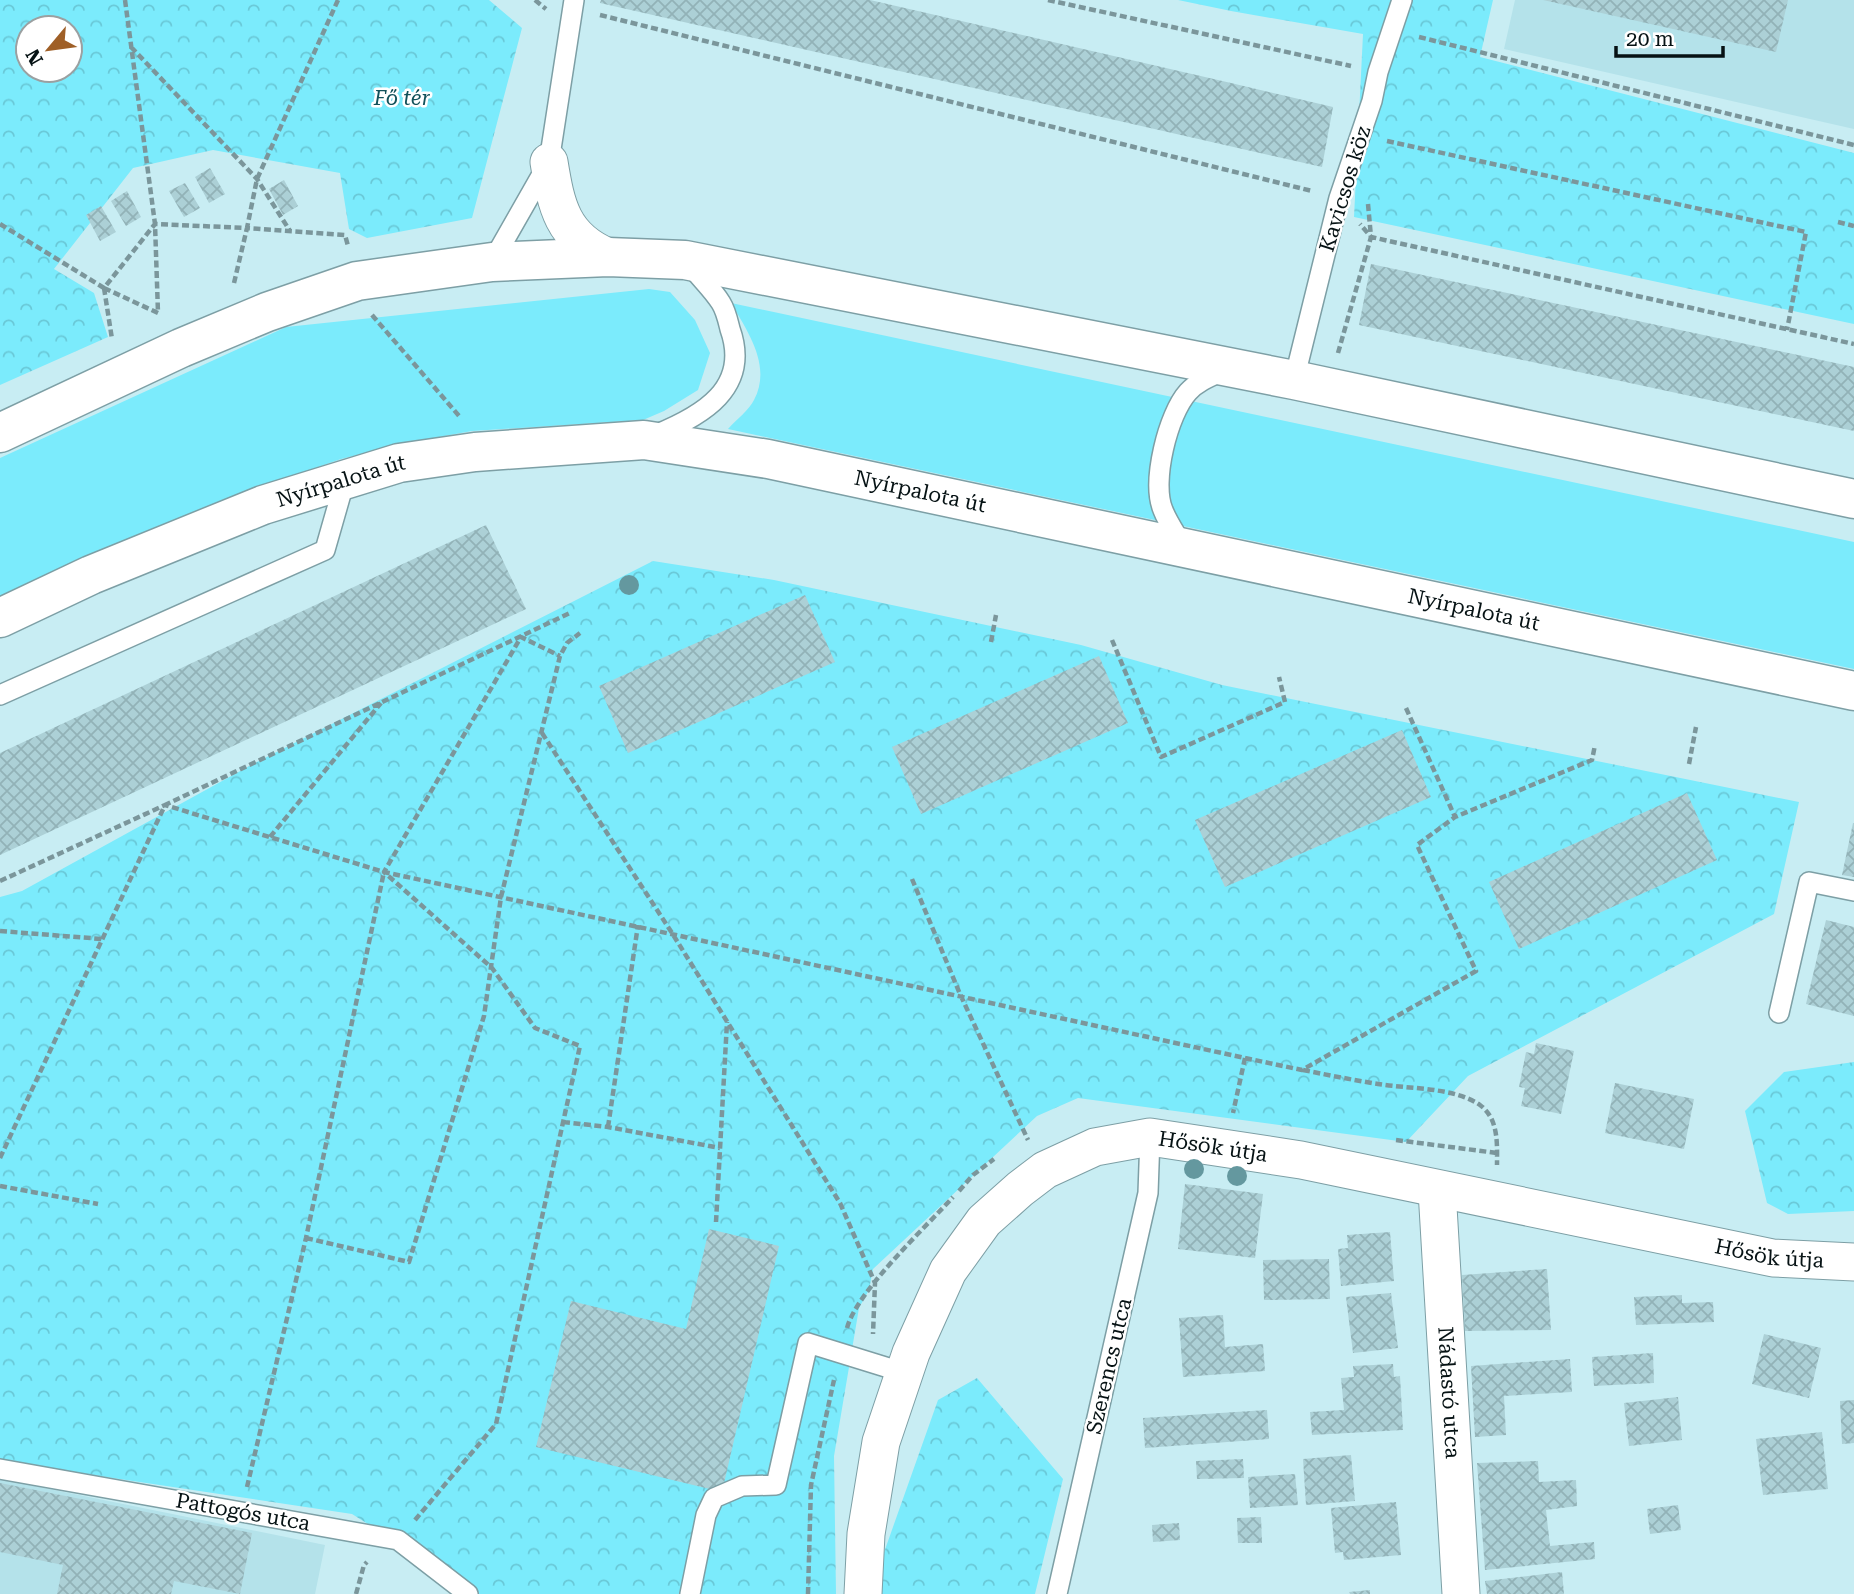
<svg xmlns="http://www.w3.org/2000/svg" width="1854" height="1594" font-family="'Roboto Serif',serif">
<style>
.built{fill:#b4e2ea}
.green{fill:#7bebfc}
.park{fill:url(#park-crowns);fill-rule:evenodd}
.building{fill:url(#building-cross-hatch)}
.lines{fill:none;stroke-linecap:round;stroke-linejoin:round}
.lane-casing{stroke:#7d9fa5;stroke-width:22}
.street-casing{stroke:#7d9fa5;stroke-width:39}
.secondary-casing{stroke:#7d9fa5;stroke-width:41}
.path{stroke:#7b969b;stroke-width:4.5;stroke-dasharray:7 3.5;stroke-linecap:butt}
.lane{stroke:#fff;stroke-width:19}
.street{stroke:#fff;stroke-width:37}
.secondary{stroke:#fff;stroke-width:38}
.tree{fill:#64989f}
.labels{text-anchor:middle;stroke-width:5;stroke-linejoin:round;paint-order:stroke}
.park-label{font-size:21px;font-style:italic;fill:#12525b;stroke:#fff}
.street-label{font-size:21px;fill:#061214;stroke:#fff}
</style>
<defs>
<pattern id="park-crowns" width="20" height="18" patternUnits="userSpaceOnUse" patternTransform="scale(1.75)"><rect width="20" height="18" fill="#7bebfc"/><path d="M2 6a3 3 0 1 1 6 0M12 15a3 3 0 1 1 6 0" fill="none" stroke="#69c8d7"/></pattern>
<pattern id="building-cross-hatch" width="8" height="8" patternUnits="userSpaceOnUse" patternTransform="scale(1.75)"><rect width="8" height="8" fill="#acd0d6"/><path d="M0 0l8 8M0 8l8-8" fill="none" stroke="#92b2b7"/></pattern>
</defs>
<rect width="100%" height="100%" fill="#c8edf3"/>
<path class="built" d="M1515,0H1854V129L1504,49Z
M0,1479L325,1545L315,1594H0Z"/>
<path class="green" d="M649,289L670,292L695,320L710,353L698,390L664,411L643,420L472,431L400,444L341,459L275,482L0,606V458L286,327Z
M731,303L1854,542V669L728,429C736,420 749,410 754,400C772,366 748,332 731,303Z"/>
<path class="park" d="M0,0H489L522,28L472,218L367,238L349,229L340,173L213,150L133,168L54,269L94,293L108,337L0,385ZM28,28H70V70H28Z
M1178,0H1493L1480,57L1854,153V324L1354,217L1363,34L1231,11Z
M653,561L774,580L1081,645L1222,685L1799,802L1774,914L1468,1076L1406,1142L1078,1098L1037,1116L873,1269L869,1290L859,1308L834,1456L836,1594H469L444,1572L352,1514L0,1461V897L22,891L253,764Z
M1854,1062V1211L1788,1214L1767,1203L1745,1111L1784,1072Z
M977,1378L1063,1479L1035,1594H882V1558L938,1400Z"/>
<path class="building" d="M601,0H870L1231,83L1333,107L1322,167L600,3Z
M1543,0H1788L1776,52Z
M210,168L225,194L209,203L195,177Z
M284,180L298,206L283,215L269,189Z
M185,183L200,208L184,217L169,191Z
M127,191L141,217L126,226L111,201Z
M101,206L116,232L100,241L86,215Z
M1371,264L1854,367V431L1359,325Z
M486,525L526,609L0,855V753Z
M805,595L835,662L628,753L599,686Z
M1099,656L1128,723L921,814L892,747Z
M1402,730L1431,797L1225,887L1195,820Z
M1687,793L1717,860L1519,949L1489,882Z
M1853,823H1854V877L1842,875Z
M1826,920L1854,927V1016L1806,1004Z
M1536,1043L1574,1051L1561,1114L1521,1106L1525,1088L1519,1087L1526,1052L1534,1054Z
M1615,1083L1694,1099L1684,1149L1605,1133Z
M1185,1184L1263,1194L1255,1258L1178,1249Z
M709,1229L779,1246L722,1492L536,1447L571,1301L686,1329Z
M1390,1232L1394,1281L1341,1286L1338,1249L1348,1248L1347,1235Z
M1329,1259L1330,1299L1264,1300L1263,1260Z
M1547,1269L1551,1330L1465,1331L1462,1275Z
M1391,1293L1398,1348L1353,1353L1346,1297Z
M1682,1295V1303L1713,1302L1714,1322L1636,1325L1634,1297Z
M1223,1315L1225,1347L1263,1344L1265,1371L1183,1377L1179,1318Z
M1764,1334L1821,1348L1809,1398L1752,1384Z
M1653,1353L1654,1383L1594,1386L1592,1357Z
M1570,1359L1572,1392L1504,1396L1506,1435L1475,1437L1471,1366Z
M1393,1364L1394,1377L1400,1376L1403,1430L1312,1435L1310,1412L1344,1410L1341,1378L1354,1377L1353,1366Z
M1678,1397L1682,1440L1629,1446L1624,1403Z
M1854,1400V1443L1842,1444L1840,1401Z
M1267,1410L1269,1439L1145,1448L1143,1418Z
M1822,1432L1828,1489L1763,1495L1756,1439Z
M1351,1455L1355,1501L1306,1505L1303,1459Z
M1243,1459L1244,1478L1197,1479L1196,1461Z
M1538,1461L1539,1482L1576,1480L1577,1506L1546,1510L1550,1546L1594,1542L1595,1559L1485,1570L1477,1463Z
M1295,1474L1298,1505L1250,1508L1248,1477Z
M0,1483L252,1533L240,1594L174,1581L171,1594H57L63,1565L0,1552Z
M1396,1502L1401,1555L1344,1560L1343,1552L1335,1553L1331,1508Z
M1678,1505L1681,1530L1650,1534L1647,1509Z
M1261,1517L1262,1543H1238L1237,1518Z
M1179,1523L1180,1540L1153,1542L1152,1525Z
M1562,1572L1564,1594H1487L1485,1581Z
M1370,1590V1594H1350L1349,1592Z"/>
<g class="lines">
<g class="lane-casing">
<path id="lane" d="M492,262L549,162L574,0
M1294,380L1339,198L1372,101L1378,72L1402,0
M655,435C702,416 751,388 730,329C728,321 726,311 721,303C713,290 700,278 690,265
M1184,548C1177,535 1168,523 1163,510C1151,482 1168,414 1188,392C1198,381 1212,376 1225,370
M0,695L325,550L345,480
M1779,1013L1809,882L1854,891
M0,1469L398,1540L468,1594
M690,1594L706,1515L714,1498L742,1486L776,1485L808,1343L905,1373
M1057,1594L1148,1193L1150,1137"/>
</g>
<g class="street-casing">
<g id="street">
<path d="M549,162C556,205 562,238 608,257"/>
<path id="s1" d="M1437,1190L1461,1594"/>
<path id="s2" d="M863,1594L866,1534L881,1442L911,1353L948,1271L984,1221L1020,1189L1045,1170L1095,1147L1150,1137L1301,1160L1773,1258L1854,1262"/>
</g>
</g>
<g class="secondary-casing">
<g id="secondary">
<path d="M0,433L181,348L267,312L357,281L492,262L608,257L685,260L1294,380L1854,499"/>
<path id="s3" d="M0,618L91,575L263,505L399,463L475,452L644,440L768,459L1854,691"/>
</g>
</g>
<path class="path" d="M535,0L546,9
M1048,0L1351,66
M600,15L1312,191
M1419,37L1854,145
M131,47L257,179L290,231
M1387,141L1806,232L1787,330
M1368,204L1371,237L1854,344
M1838,222L1854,226
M0,224L104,288L155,224L247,228L257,179L338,0
M234,283L247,228L345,235L348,246
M104,288L158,313L155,224L125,0
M104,288L112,339
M372,315L460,417
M1338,353L1371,237L1360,224
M1112,640L1161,757L1285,702L1279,677
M991,642L996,615
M1406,708L1455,817L1592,760L1595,745
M542,733L672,933L840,1203L875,1283L873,1334
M1689,764L1696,727
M270,837L381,703
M912,879L960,994L1028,1140
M0,881L165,805L384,872L1245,1058L1233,1113
M0,931L102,939
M1245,1058L1302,1070L1476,971L1417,845L1455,817
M1303,1070C1328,1075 1353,1080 1378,1084C1409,1089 1454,1087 1480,1105C1499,1119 1497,1144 1497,1165
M563,1122L608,1127L720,1148
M608,1127L638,925
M1396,1140L1497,1153
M0,1158L165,805L570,613
M0,1186L98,1204
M959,1191L973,1175L994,1159
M716,1222L727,1022
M306,1238L409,1262L484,1016L501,897L560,656L567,643L580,633
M847,1328C857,1291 925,1228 953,1197
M247,1487L306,1238L384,872
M415,1520L496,1424L580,1046L535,1028L492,968L384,872L521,637L560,656
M356,1594L364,1565L367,1562
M808,1594L811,1485L834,1380"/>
<use href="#lane" class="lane"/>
<use href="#street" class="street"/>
<use href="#secondary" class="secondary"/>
</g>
<g class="tree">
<circle cx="629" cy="585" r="10"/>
<circle cx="1194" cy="1169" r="10"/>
<circle cx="1237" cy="1176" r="10"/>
</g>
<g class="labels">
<g class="park-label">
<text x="402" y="105">Fő tér</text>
</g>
<g class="street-label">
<text transform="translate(1345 189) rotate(-73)" y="7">Kavicsos köz</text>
<text dy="7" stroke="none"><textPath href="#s3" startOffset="368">Nyírpalota út</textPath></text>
<text dy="7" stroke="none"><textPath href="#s3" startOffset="956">Nyírpalota út</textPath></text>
<text dy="7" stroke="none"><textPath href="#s3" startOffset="1522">Nyírpalota út</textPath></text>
<text dy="7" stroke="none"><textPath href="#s2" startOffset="653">Hősök útja</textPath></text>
<text dy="7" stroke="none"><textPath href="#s2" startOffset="1220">Hősök útja</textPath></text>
<text transform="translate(1109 1366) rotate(-77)" y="7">Szerencs utca</text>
<text dy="7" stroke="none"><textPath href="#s1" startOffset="203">Nádastó utca</textPath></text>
<text transform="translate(243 1512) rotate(10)" y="7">Pattogós utca</text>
</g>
</g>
<g transform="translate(49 49) rotate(241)"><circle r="33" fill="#ffffff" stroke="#9ba0a1" stroke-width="2"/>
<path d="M0-5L12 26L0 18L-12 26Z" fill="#9f5f27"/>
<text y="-10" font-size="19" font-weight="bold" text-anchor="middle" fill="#061214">N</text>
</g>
<path d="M1616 46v10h107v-10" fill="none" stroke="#061214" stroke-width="3.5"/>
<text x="1626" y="46" font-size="21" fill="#061214" stroke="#ffffff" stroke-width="5" paint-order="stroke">20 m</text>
</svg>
